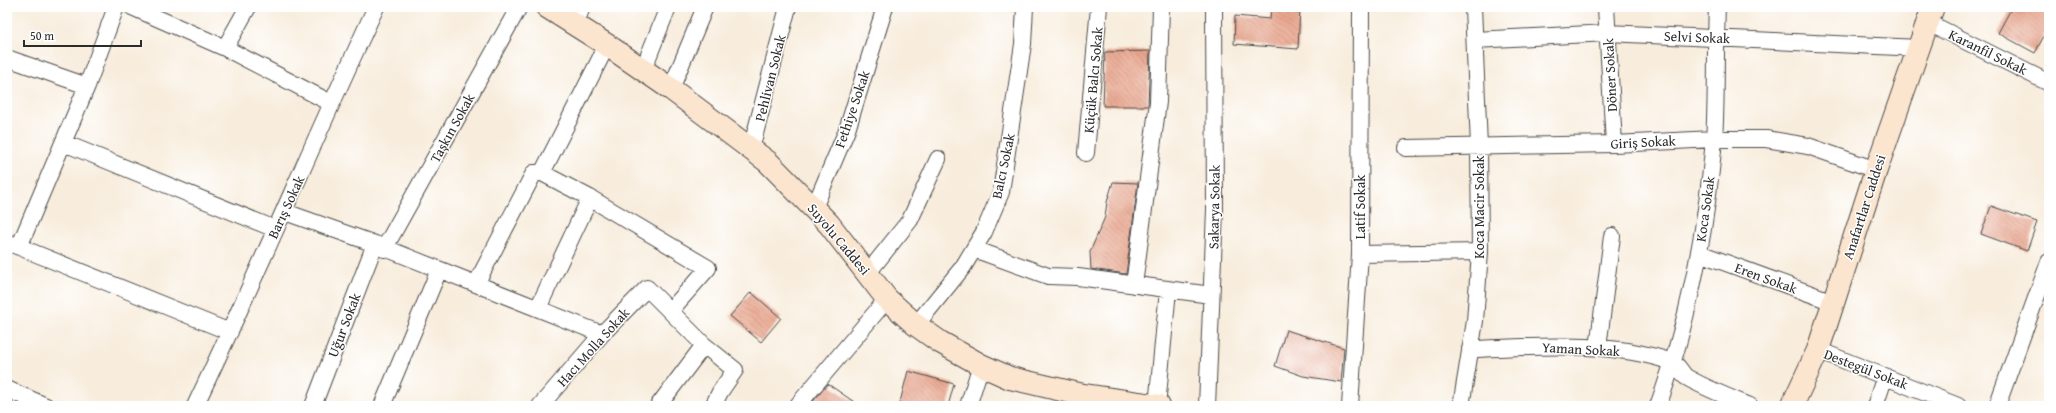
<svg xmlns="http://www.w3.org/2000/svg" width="2056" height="413" font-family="'Gentium Book Plus',serif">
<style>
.building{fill:url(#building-back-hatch)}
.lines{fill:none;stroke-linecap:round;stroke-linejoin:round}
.street-casing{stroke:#4a4846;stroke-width:18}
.secondary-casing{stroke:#4a4846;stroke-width:24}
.street{stroke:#fff;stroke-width:16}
.secondary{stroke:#fbe5cf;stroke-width:22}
.labels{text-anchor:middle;stroke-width:3;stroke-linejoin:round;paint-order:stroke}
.street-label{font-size:14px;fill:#2b2b2b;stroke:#fff}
</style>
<defs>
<pattern id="building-back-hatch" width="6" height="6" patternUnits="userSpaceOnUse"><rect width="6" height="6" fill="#e9a68d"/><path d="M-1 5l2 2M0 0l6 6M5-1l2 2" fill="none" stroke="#bd8773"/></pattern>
</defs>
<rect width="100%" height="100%" fill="#fff"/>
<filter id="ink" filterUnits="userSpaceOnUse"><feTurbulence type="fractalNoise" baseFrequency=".025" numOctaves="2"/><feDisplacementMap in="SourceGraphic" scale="8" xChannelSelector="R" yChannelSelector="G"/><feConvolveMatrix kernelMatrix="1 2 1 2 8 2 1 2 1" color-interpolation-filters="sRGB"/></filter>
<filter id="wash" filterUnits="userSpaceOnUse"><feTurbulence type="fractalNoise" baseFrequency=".012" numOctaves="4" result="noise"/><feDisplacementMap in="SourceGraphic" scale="16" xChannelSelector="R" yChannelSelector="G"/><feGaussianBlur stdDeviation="0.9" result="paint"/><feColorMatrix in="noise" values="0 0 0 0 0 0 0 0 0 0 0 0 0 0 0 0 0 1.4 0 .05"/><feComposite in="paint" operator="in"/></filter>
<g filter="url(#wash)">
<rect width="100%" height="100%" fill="#f8eddd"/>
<g id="blocks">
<path class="building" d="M1271,7H1300L1298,49L1234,44L1235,16L1270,19Z
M2012,7H2049V26L2035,53L1998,33Z
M1150,51L1148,106H1103L1105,52Z
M1113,182L1138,183L1126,274L1091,269L1090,252L1105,217L1107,202Z
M1991,206L2037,222L2027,251L1981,234Z
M751,292L781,318L761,342L730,316Z
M1286,330L1344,348L1341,382L1303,376L1275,366Z
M908,371L954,384L948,406H899Z
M828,384L860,406H809Z"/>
</g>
</g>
<g filter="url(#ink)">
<use href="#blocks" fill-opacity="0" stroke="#4a4846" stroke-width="1"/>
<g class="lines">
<g class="street-casing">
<path id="street" d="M132,7L225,48L331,103
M1606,7L1614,144
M1927,22L2049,83
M575,25L582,7
M1475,40L1608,33L1919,48
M225,48L248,7
M7,58L87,86
M643,70L668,7
M671,89L705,7
M64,143L275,229
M1406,148L1614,144L1714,139H1766L1808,146L1876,170
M751,149L788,7
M1086,153L1099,7
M542,173L607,45
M814,208L847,130L885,7
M285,212L375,244L602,334
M7,242L230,332
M19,247L87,86L116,7
M384,249L519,7
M974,249L1048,276L1078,277L1211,295
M1699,253L1833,302
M1360,254L1480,252
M867,274L910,220L938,159
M476,284L534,173H542L590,198L708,268L671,310
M1134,285L1158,102L1161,7
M538,308L590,198
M916,325L963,267L984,232L1001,192L1023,44L1025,7
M1598,348L1612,236
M1470,349C1537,347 1607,340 1672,362C1678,364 1681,373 1686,377C1707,389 1728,397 1750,406
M1818,350L1958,406
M7,389L46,406
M195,406C258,274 314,139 376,7
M313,406L375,244
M382,406L439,270
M540,406L602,334L647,288L704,345L735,370L720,392L713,406
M658,406L704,345
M797,406L887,299
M968,406L981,365
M1157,406L1168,290
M1207,406L1215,210L1214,7
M1350,406L1360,254L1361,7
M1461,406L1475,321L1480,252L1479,146L1473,7
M1658,406C1689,321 1706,230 1714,140C1717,96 1715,51 1717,7
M1875,406L1885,376
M1997,406L2049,262"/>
</g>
<g class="secondary-casing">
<path id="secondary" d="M547,7L607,45L671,89L768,162L829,224L887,299L916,325L940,342L981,365L1010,378L1083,395L1159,406
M1792,406L1818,350L1876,170L1933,7"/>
</g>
<use href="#street" class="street"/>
<use href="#secondary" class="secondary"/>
</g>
</g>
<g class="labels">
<g class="street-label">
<text transform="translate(1697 37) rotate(2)" y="5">Selvi Sokak</text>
<text transform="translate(1988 52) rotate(26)" y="5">Karanfil Sokak</text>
<text transform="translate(1610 75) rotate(-93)" y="5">Döner Sokak</text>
<text transform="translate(770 78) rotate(-76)" y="5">Pehlivan Sokak</text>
<text transform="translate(1093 80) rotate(-85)" y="5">Küçük Balcı Sokak</text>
<text transform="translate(852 109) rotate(-71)" y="5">Fethiye Sokak</text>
<text transform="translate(452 128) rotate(-61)" y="5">Taşkın Sokak</text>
<text transform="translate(1643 142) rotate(-3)" y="5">Giriş Sokak</text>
<text transform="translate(1003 166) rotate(-78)" y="5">Balcı Sokak</text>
<text transform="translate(286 207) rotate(-65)" y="5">Barış Sokak</text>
<text transform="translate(1214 207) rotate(-89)" y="5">Sakarya Sokak</text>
<text transform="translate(1360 207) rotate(-90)" y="5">Latif Sokak</text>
<text transform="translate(1479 207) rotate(-90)" y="5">Koca Macir Sokak</text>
<text transform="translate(1864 207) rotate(-72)" y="5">Anafartlar Caddesi</text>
<text transform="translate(1705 209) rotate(-82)" y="5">Koca Sokak</text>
<text transform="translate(839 239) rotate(50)" y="5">Suyolu Caddesi</text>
<text transform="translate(1766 278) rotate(20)" y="5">Eren Sokak</text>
<text transform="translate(344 325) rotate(-69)" y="5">Uğur Sokak</text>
<text transform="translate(593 347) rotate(-48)" y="5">Hacı Molla Sokak</text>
<text transform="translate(1581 349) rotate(3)" y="5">Yaman Sokak</text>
<text transform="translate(1866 369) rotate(21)" y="5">Destegül Sokak</text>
</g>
</g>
<rect width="2056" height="413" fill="none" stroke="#fff" stroke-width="24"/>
<path d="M24 40v6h117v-6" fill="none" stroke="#2b2b2b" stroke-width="2"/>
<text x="30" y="40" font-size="12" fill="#2b2b2b" stroke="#ffffff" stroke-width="3" paint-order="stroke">50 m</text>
</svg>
